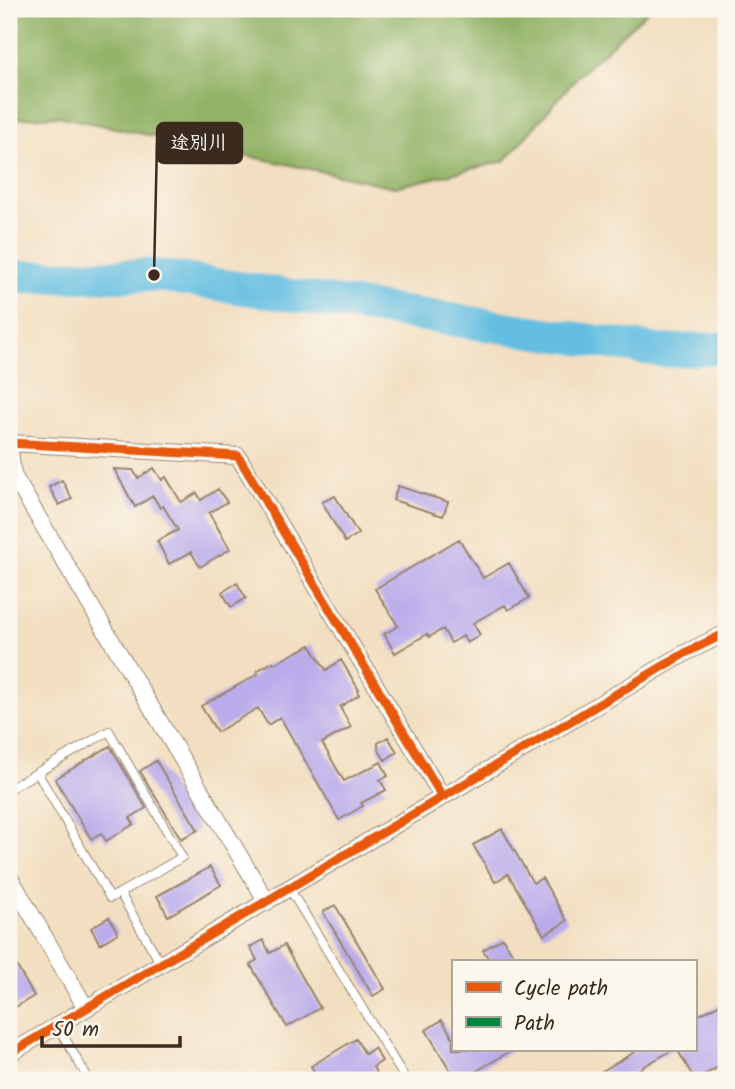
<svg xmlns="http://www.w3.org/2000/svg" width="735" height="1089" font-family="Kalam,'Klee One',sans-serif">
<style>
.forest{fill:#92b266;stroke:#666e42;stroke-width:2}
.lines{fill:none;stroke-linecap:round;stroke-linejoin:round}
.river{stroke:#64bee1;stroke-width:33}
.building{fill:#baabeb}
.service-casing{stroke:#96846f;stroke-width:10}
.minor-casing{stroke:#96846f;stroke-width:18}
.service{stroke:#fff;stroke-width:8}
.minor{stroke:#fff;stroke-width:16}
.quiet{stroke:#00873e;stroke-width:7;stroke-dasharray:14 7;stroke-linecap:butt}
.cycleway-casing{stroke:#fbf7ec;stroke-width:13}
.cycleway{stroke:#e8590c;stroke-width:9}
.leader{fill:none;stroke:#3b2a1e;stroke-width:2.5}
.callout-dot{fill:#3b2a1e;stroke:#fbf7ec;stroke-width:2.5}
.callout{fill:#3b2a1e;stroke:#3b2a1e;stroke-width:2.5}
.callout-label{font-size:19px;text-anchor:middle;font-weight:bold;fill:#fff}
</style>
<rect width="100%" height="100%" fill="#fbf7ec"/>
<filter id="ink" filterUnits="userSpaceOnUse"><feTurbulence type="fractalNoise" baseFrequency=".0143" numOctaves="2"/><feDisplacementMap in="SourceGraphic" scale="14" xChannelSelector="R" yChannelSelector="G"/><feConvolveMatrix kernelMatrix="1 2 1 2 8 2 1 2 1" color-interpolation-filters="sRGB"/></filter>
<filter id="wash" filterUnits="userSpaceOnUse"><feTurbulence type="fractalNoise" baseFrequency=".00686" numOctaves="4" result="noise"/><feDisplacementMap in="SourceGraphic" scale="28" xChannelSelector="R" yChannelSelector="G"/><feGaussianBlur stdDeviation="1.57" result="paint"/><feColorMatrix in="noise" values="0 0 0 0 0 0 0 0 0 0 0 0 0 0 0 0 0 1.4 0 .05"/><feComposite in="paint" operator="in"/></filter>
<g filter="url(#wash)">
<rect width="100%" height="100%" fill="#f2dec0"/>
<path class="forest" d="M9,9H650L577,77L505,161L395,187L58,116L9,119Z"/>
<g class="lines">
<path class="river" d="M9,277L154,275L662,351L726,348"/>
</g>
<g id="blocks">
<path class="building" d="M154,468L162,480L166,477L181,502L197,493L201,500L218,489L227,502L209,513L230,549L200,567L191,552L169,564L157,541L178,530L163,506L160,508L153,496L135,507L114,469L133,470L138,478Z
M62,480L72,499L59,505L49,487Z
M398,486L448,502L443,516L393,500Z
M335,496L358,534L345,542L322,502Z
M459,539L483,578L509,563L529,598L508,610L505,605L473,623L480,635L467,643L463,636L451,643L443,629L429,637L427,634L395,653L384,634L398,626L375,589Z
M237,583L246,598L231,607L222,592Z
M310,645L326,670L341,660L359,690L357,691L359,695L340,707L351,727L322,743L344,781L381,762L388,776L380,780L386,790L361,803L363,806L339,820L280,717L268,725L258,708L217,732L201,706L258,674L257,671L273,662L274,664Z
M388,737L397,752L385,760L378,749V743Z
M110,746L146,808L130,818L134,824L106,841L101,833L91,839L55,779Z
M156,761L198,830L181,839L140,771Z
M502,829L533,883L542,878L567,921L544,935L508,874L495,882L473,845Z
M210,867L221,885L168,916L157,896Z
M335,905L385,989L373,996L323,912Z
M109,917L118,933L100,944L91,928Z
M503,938L517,961H490L483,950Z
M263,940L270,953L284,945L320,1008L287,1027L250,964L257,960L250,947Z
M9,953L34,996L9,1011Z
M726,1001V1063L695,1080L677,1049H695V1017Z
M442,1020L453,1038V1049H514L461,1080H456L426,1030Z
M356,1039L365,1054L374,1048L382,1061L373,1067L381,1080H319L311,1066Z
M640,1049H674L620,1080H587Z"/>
</g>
</g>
<g filter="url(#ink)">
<use href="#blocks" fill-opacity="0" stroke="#96846f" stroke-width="2"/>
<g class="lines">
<g class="service-casing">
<path id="service" d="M37,772L110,898L120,893
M9,789L109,731L182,857L120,893L161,964
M289,888L406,1080
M57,1025L89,1080"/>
</g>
<g class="minor-casing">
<path id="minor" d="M9,443L238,456L442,796
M9,443L13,475L267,902
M9,876L86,1008
M9,1054L687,652L726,633"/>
</g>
<use href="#service" class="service"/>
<use href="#minor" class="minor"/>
<path class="quiet" d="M271,9H324"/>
<g class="cycleway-casing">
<path id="cycleway" d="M9,443L238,456L442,796
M9,1054L687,652L726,633"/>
</g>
<use href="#cycleway" class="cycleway"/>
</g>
</g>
<path class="leader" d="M154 275L157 143"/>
<circle class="callout-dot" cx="154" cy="275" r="7"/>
<rect class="callout" x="157" y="123" width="85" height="40" rx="7"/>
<g class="callout-label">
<text x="199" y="149">途別川</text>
</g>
<rect width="735" height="1089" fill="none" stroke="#fbf7ec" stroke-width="35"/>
<rect x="452" y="960" width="245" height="91" fill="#fbf7ec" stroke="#aea59a" stroke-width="2"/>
<rect x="466" y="982" width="35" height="10" fill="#e8590c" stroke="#aea59a" stroke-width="2"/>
<text x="514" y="995" font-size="21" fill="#3b2a1e">Cycle path</text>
<rect x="466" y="1017" width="35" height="10" fill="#00873e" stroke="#aea59a" stroke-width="2"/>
<text x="514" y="1030" font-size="21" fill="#3b2a1e">Path</text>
<path d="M42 1036v10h138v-10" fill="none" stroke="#3b2a1e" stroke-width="3.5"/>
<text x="52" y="1036" font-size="21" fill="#3b2a1e" stroke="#fbf7ec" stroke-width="5" paint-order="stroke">50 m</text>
</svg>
